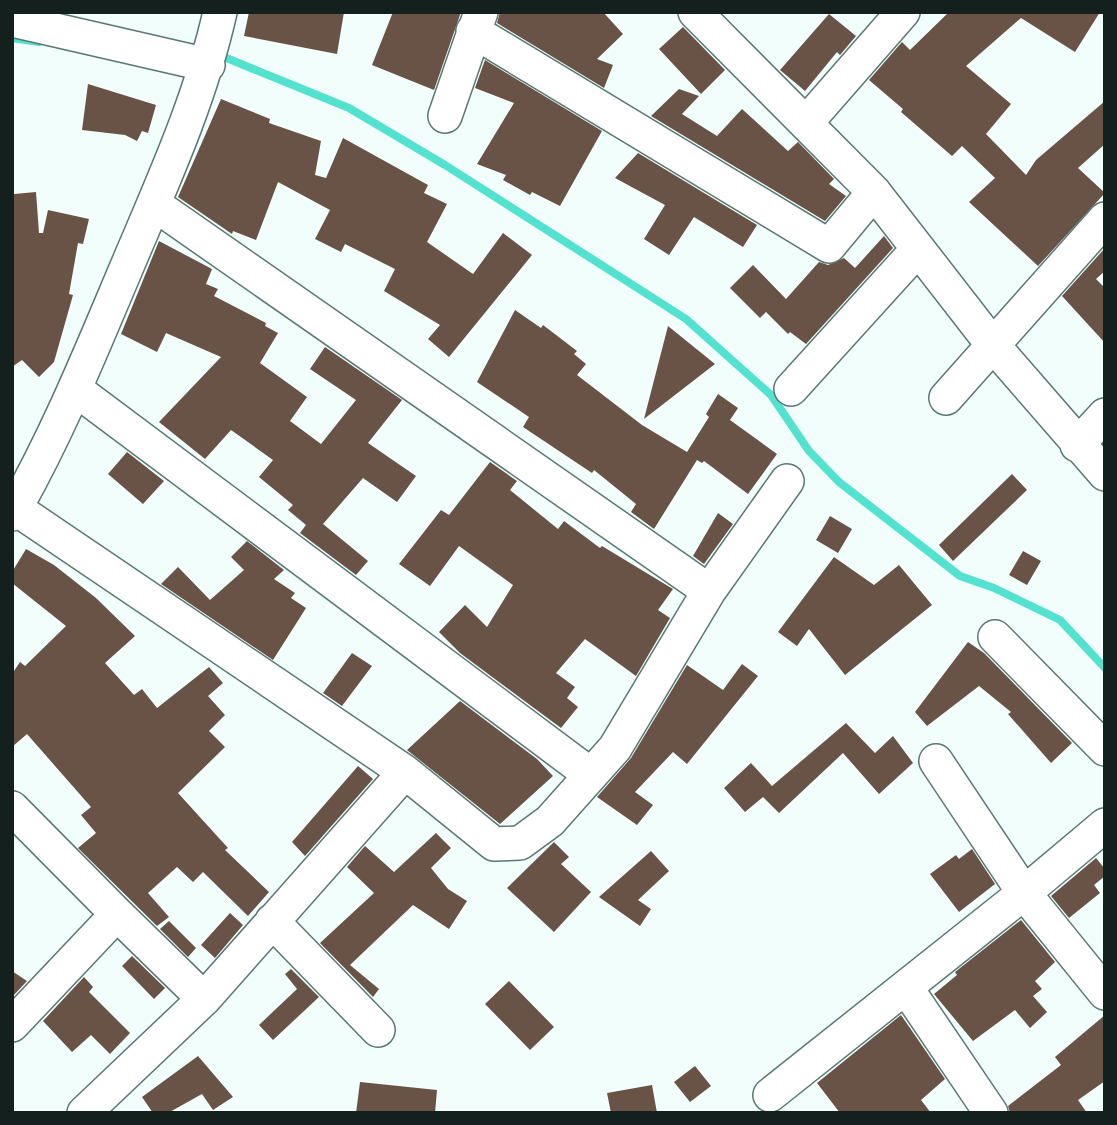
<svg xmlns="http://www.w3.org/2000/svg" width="1117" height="1125" font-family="Barlow,sans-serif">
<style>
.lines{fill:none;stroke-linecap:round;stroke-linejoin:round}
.stream{stroke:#53e1d0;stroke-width:8}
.building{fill:#695346}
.minor-casing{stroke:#5a7873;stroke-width:36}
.minor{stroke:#fff;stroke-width:33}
</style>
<rect width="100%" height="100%" fill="#f1fefb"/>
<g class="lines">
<path class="stream" d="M12,38L39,42
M224,57L349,108L445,165L686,319L771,395L809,451L839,482L960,576L994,588L1060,620L1105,668"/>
</g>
<path class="building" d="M249,12H344L337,54L244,36Z
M393,12H461L434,90L372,65Z
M500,12H603L623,34L597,59L613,65L604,88L497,23Z
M949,12H1100L1075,52L1021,18L966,66L1011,104L986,134L1026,175L1036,160L1105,101V144L1078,168L1105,193L1038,266L969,202L995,178L962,146L952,156L901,112L903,109L869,80L902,42L910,50Z
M829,14L856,36L840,55L837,52L805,91L780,70Z
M683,27L725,70L701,94L659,49Z
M485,60L602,131L560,206L532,192L530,195L503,180L506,175L477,164L514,103L475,88Z
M88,84L156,105L148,133L142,131L137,141L125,135L82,130Z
M679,89L699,96L682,114L717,136L742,109L788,151L798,142L834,179L829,184L846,196L825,221L651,116Z
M221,99L270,119L269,123L321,141L315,175L326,178L343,138L428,185L424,193L447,204L427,242L473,274L503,233L532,255L449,357L428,339L440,325L384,291L395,269L345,244L341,252L315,239L330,210L278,182L256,240L233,231L232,234L178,197Z
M638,153L757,225L743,247L694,217L669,255L644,239L665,205L615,178Z
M36,192L39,233H43L48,210L89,219L83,244L78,243L69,294L73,295L54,362L39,377L22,360L12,367L14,194Z
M884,236L893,248L806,344L790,332L788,334L766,312L760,318L730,288L753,265L786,299L819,262L828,265L844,258L855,268Z
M159,241L212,269L206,284L218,289L214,296L266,323L265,326L278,333L260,363L307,397L290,421L321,444L356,400L310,369L325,347L402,400L368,443L416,476L397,502L363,478L323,524L368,561L356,575L300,533L306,525L288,510L293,505L259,477L273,460L231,430L205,459L159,422L221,357L166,333L157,352L121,334Z
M1105,248V271L1096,279L1105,288V343L1062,296Z
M515,310L541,328L543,325L577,351L574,354L586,364L577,375L642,425L687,452L709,417L706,414L718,394L738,408L730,420L777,454L748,494L704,461L702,463L697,460L654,529L631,512L636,504L594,470L592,473L523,427L529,417L477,382Z
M668,326L715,364L644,419Z
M127,452L164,481L143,504L108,474Z
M490,462L517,481L510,490L558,529L564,521L600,548L602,546L673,589L658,610L670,618L636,676L585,639L556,673L575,687L567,698L578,707L561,728L460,653L439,632L465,605L487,627L513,585L459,546L430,586L399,564L441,510L449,515Z
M1012,474L1027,490L953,561L939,545Z
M718,513L733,524L704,564L693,556Z
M830,516L852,529L838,553L816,540Z
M247,541L284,570L274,579L295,593L291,598L306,608L273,660L161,584L178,567L210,600L244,570L231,557Z
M26,549L54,565L96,598L135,636L105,663L134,695L142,689L157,708L209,667L223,683L208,696L225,715L209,731L225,747L178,793L228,848L225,850L269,892L248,916L203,872L193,882L177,867L148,893L169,917L157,926L78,848L96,833L81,815L91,807L27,734L12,747V674L20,662L25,666L66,626L12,583V572Z
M1023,551L1041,561L1027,585L1009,575Z
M834,557L874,585L899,565L932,605L845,675L809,629L797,646L778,632Z
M968,642L984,653L1072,743L1051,763L1008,714L1011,712L979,686L927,726L915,712Z
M352,653L372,666L342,706L323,693Z
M742,664L758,676L687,764L673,752L635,792L653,805L637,825L597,797L631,758L687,665L723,690Z
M460,701L537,759L553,776L500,824L407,750Z
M846,723L875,753L893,736L913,763L879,794L843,753L779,813L763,797L745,812L724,788L751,763L772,786Z
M358,766L373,779L305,856L292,842Z
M436,833L451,848L431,868L448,889L467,901L449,929L413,905L350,965L379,989L373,997L320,943L374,893L347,867L365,846L394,872Z
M554,842L569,857L561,864L591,892L554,932L507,888Z
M972,849L995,884L959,912L930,874L956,855L959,859Z
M651,851L669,871L638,900L651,909L640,926L599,897Z
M1096,858L1105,869V876L1094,885L1100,893L1069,918L1051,896Z
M230,913L243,925L215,958L201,945Z
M1021,920L1055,962L1035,981L1042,989L1033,996L1047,1012L1030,1028L1015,1010L973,1041L934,994L957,975L955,972Z
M169,921L196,948L188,957L160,929Z
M132,956L165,988L154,999L122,966Z
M291,969L319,997L273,1040L259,1025L297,989L285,974Z
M12,971L27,981L13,996H12Z
M84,977L93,987L89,992L130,1033L110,1054L91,1035L72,1052L43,1021Z
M509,981L554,1027L530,1050L485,1004Z
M901,1015L945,1079L921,1100L931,1113H840L817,1083Z
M1105,1015V1081L1078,1100L1087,1113H1010L1008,1106L1061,1065L1055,1057Z
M198,1056L233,1097L213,1110L202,1094L168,1113H153L142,1097Z
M695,1066L711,1086L690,1102L674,1082Z
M360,1082L437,1090L435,1113H356Z
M652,1085L657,1113H611L607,1093Z"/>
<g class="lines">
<g class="minor-casing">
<path id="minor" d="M695,12L874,192L992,344L1105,474
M12,20L208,65
M473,31L829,246L874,192
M445,116L481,12
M806,123L903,12
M154,204L709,591
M75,389L591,775
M791,389L918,249
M946,398L1105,219
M1077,445L1105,415
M15,508L405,772L494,844L520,843L550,821L615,748L709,591L787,481
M12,514C59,432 94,344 131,257C165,177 201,97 220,12
M995,637L1105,749
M12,808L117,914
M1105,825L1024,893L1105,993
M272,921L378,1030
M907,989L991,1113
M12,1025L117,914L204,999
M770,1095L1024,893L936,761
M84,1113L204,999L405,772"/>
</g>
<use href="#minor" class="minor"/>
</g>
<rect width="1117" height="1125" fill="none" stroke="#14201e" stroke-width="28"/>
</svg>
